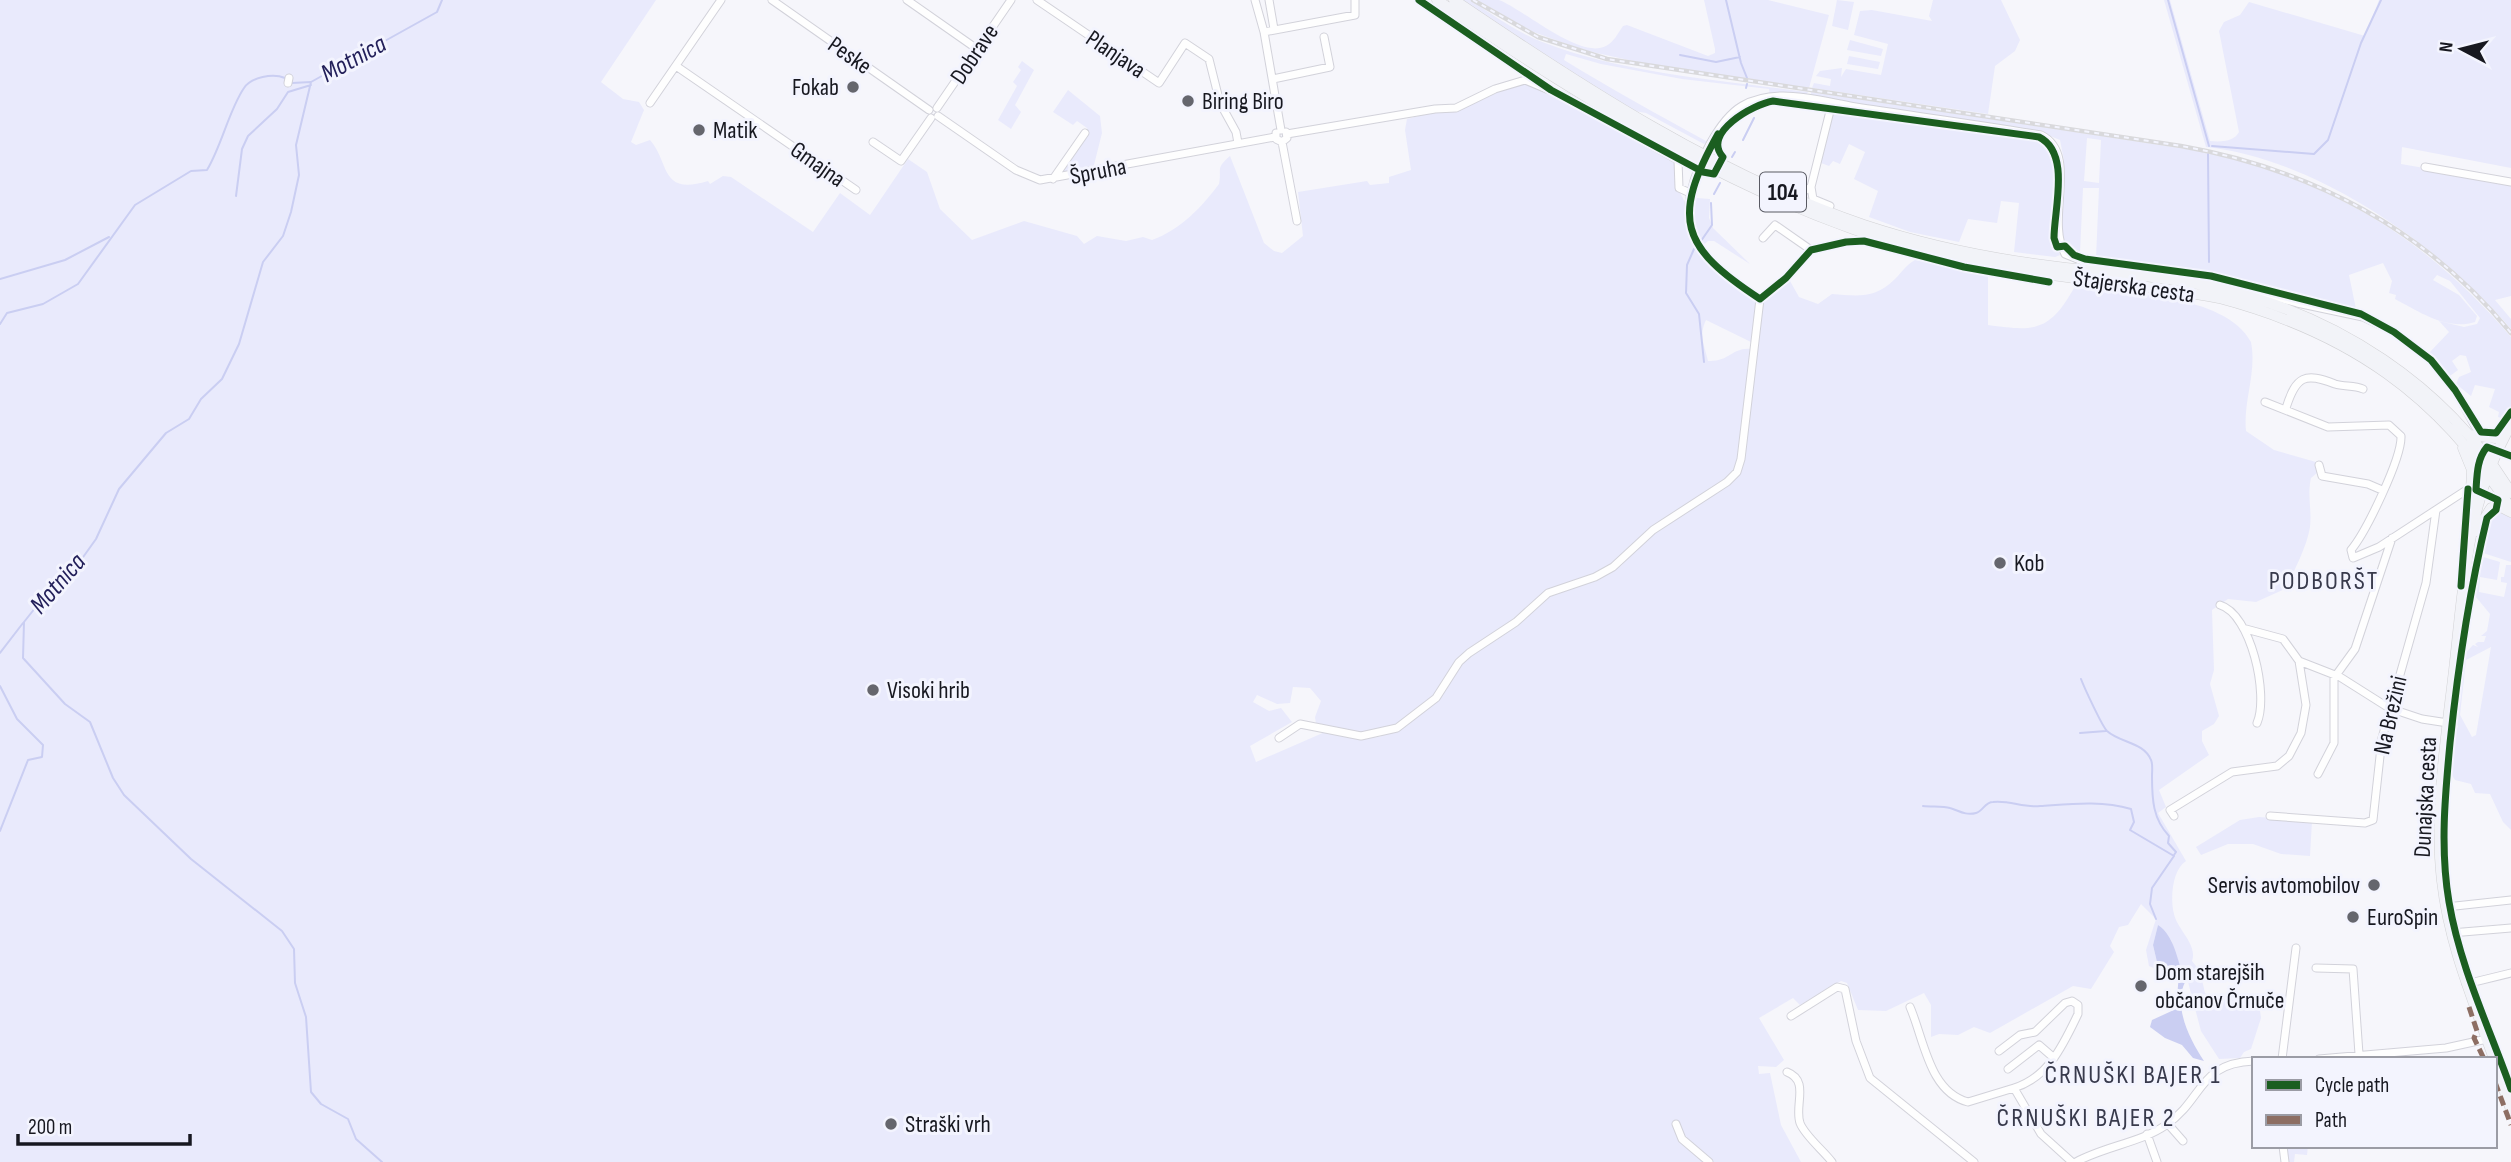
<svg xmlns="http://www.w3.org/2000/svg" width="2511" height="1162" font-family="'Sofia Sans Condensed',sans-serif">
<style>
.green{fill:#e9eafc;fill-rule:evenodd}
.water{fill:#cacef2}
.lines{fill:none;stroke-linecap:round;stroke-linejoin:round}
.stream{stroke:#cacef2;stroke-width:2}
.minor-casing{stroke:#d2d2da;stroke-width:9}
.major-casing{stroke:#d2d2d5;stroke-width:11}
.minor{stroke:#fefefe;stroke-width:7}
.major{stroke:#f2f3f8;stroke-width:10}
.rail-casing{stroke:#d9d9dc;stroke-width:4.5}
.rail{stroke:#f3f4fe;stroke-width:2;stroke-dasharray:5;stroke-linecap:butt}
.quiet{stroke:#8d6e63;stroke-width:5;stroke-dasharray:10 5;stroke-linecap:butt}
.cycleway-casing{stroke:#f3f4fe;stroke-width:11}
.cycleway{stroke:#1b5e20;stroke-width:7}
.poi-dot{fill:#65666d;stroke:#f3f4fe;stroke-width:2.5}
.labels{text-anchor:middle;stroke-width:6;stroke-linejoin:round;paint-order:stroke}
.shield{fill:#f3f4fe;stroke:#595a63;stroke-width:2}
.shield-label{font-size:23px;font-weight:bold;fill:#171820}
.street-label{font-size:24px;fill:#171820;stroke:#f3f4fe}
.poi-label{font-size:24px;fill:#171820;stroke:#f3f4fe;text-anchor:start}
.water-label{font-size:26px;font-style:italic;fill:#23205a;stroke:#f3f4fe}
.neighbourhood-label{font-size:26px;letter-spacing:2px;fill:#383a4c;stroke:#f3f4fe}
</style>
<rect width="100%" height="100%" fill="#f6f6fb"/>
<path class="green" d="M0,0H656L601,82L623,99L639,102L644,110L631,142L636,145L650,140C670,162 659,196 708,181L710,184L723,176L731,177L813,232L840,193L870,215L908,159L927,172L940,209L972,240L1024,221L1077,236L1084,244L1097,236L1126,241L1143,237L1152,240C1180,230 1202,207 1219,184C1222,168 1215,169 1230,156L1264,243L1274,251L1282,253L1303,236L1298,192L1367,181L1370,185L1389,183V177L1411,170L1405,130L1407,119L1434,112L1458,111L1520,82L1556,94L1673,159L1677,166L1675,188C1693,203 1684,229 1695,249C1709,273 1743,281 1756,303L1751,342L1706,320C1698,336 1705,346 1708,361C1730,362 1732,347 1751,349L1737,469L1726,480L1662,521L1641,537L1616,563L1593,576L1546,592L1523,614L1467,652L1452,667L1439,691L1399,725L1386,731L1358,733L1316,724L1315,717L1321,701L1310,688L1293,687L1290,703L1277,704L1257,695L1253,702L1269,711L1281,708L1292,722L1250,746L1256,762L1325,732L1362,738L1379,737L1403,728L1439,698L1469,655L1512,628L1553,592L1594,579L1621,566L1647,537L1670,518L1729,482L1739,474L1742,462L1759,310L1766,297L1790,281L1799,297L1818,304L1832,294C1858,296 1875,299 1895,279C1902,272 1905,266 1915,260L1988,275V325C2033,331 2049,333 2074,288C2121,292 2226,294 2251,342C2257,373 2243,401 2246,431L2274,450L2316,462L2317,473L2311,478C2307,496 2312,509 2310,527C2307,547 2294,569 2287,588L2256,602L2228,599L2212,610L2214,670L2210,684L2219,716L2214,724L2202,731V741L2209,755L2159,790L2166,807L2158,813L2186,861C2172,870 2170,899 2174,914C2177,929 2198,945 2192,961L2200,971L2205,993L2215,998L2259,1003L2261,1018L2251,1049L2244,1052L2240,1058L2219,1059L2201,1031L2188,982H2185L2171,940L2158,925L2153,945L2157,962L2174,970L2179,978L2149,966L2146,950L2156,919L2141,904L2128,925L2119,927L2110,946L2114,952L2091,989L2073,986L1990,1033L1974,1027L1958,1035L1939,1034L1931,1037V1005L1924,993L1886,1011L1858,1010L1847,983L1841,981L1800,1005L1793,998L1759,1018L1784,1060L1776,1067L1758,1066L1759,1074L1770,1073L1781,1125L1801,1162H0Z
M1461,0H1471C1494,16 1518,33 1545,43C1622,73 1725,81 1808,92L1806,95H1770L1769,89L1682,79L1601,64L1566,54L1564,60C1611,89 1657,114 1706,141L1735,105L1708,142L1704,144L1646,113L1635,111L1590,85Z
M1477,0C1484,0 1493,0 1499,0C1523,9 1580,60 1606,46C1614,42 1618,33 1623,26L1627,25L1708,56L1715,53V49L1704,0H1768L1829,15L1809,88L1647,64L1583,50L1531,31Z
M1837,0L1854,2L1848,30L1832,26Z
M1933,0H2001L2020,40L2015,51L1995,66L1988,114L1812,88L1814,83L1830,86L1831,79L1816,76L1820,71L1842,68L1841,77L1846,69L1881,75L1888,44L1854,35L1860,11L1872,10L1932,21L1929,16Z
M2164,0H2170L2210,141C2220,142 2234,142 2239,132L2219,31L2224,22L2240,15L2249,2L2365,36L2379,0H2511V168L2402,147L2401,164L2511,183V296L2495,300L2511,319V329C2440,246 2317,159 2206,147Z
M1850,40L1883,49L1881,56L1847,50Z
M1849,56L1880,62L1878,69L1847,64Z
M1022,61L1034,70L1015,105L1021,112L1011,129L998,120L1017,86L1013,82L1021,70L1018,67Z
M1068,90L1100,116L1102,133L1093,169L1059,176L1089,134L1087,128L1077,121L1073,125L1053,112Z
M1811,92L2206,152C2333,182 2426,238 2511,337V409L2504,419L2498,417L2499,412L2489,407L2495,389L2475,385L2471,396L2456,384L2459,377L2471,372L2466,356L2460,355L2452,361L2458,370L2450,376L2429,353L2449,332L2439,321L2464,327L2477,324L2480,318L2450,281L2437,275L2433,280L2459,295L2477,316L2475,322C2447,331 2418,311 2395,299L2396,295L2389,293L2392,281L2383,263L2349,275L2356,309L2297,299L2207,273L2096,258L2099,188H2083L2080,253L2073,252L2060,234L2064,160L2060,140L2038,131L1831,100L1811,96ZM2087,138L2101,140L2099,183L2084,181Z
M1833,110C1865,114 2031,131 2048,145C2054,150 2055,156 2056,164L2053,238L2060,255L2055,257L2014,252L2019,203L2001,201L1997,223L1968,219L1959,242L1910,232L1869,217L1878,191L1854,179L1865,152L1849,144L1840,164L1833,161L1829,166L1821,163Z
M1697,198L1710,199L1709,218L1713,228L1750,264L1714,241H1708L1701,247L1691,208Z
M2501,510L2511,518V562L2480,552L2489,518Z
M2480,556L2500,562L2497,580L2480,577L2479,592L2504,597L2507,583L2501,582V577H2504L2506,565H2511V830L2503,822L2490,794L2475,793L2471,784L2455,780L2450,772L2453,731L2458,727L2455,720L2461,658L2473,645L2478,647L2475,644L2478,642H2484L2486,636H2481L2487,631L2490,614L2471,591ZM2491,647L2476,735L2472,737L2460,715L2466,660Z
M2259,817L2312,821L2310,856L2281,854L2253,844H2228L2201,855L2196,847L2240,820Z
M2291,1146H2308L2307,1155L2295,1154L2294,1162H2287V1150Z"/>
<path class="water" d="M2158,925C2175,936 2178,963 2185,982C2173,1007 2190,1040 2204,1061L2193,1058L2182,1045L2165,1038L2150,1027L2152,1020L2176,1009L2179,974L2157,962L2153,945Z"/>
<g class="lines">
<path class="stream" d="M1726,0L1741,63L1747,78
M2168,0L2209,146
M1680,55L1716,62L1740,57
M292,83L311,82
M1746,88L1747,84
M1743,140L1754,118
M2212,146L2314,154L2328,140L2361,43L2381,0
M2208,154L2209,262
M1732,157L1735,152
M1714,194L1720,183
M236,196L242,149L248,136L277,109L288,92L311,85
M1701,241L1712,225L1711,203
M1694,249L1687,265L1686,293L1699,314L1704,362
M0,279L65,260L109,237
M0,324L7,313L43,304L78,284L135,205L191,171L207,170C222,145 229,110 244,88C251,77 273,73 285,78
M0,653L23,623
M2081,679C2084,687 2102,726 2107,731C2120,743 2144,742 2151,760C2153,764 2152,771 2152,776C2152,800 2153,819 2169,836L2168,843L2176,852L2174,855
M0,686L17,719L43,745L42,757L28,760L0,831
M2080,733L2106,731
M1923,806C1932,807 1943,806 1950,808C1958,810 1965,816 1976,813C1983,811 1985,802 1993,802C2010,800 2023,808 2040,806C2070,804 2101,800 2131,809L2134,822L2130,830L2174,856L2152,888L2150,904L2156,919
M382,1162L356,1139L348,1119L321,1104L311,1092L306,1017L295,983L294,949L282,931L191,859L124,795L113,778L90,722L65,704L23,658L24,622L58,579L81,560L96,539L119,489L166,433L189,419L201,399L222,379L239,344L263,262L283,236L291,212L299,175L296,145L311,82L437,12L442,0"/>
<g class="minor-casing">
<path id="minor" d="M772,0L929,110
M907,0L977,49
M1037,0L1159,83L1185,43L1209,59L1220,103L1236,132L1238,143
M1255,0L1264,32L1281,130
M1269,0L1274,29
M1264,32L1355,15V0
M676,66L856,190
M1273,79L1330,67L1324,37
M288,83L289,78
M650,103L721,0
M937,108L1011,0
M938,116L1016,170L1040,180L1275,137
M1276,133V139L1282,142L1297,221
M1287,134L1435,109L1456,108L1495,89L1525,80L1566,97L1678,160L1679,188L1690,193
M873,142L901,161L931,118
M1282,142L1287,138L1286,132
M2425,167L2511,182
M1053,179L1085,133
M1811,187L1813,199L1830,206
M1801,193L1811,187L1832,103
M1763,238L1775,225L1811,250
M2049,282L1964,267L1864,241L1846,242L1811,250L1786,278L1760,299C1721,274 1678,245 1691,192C1697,166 1718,120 1742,106C1754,99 1769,96 1783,96C1809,96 1836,104 1862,108C1922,117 1982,125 2041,135C2080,154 2045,219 2065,254L2085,262L2214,280L2297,303L2363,317L2394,332L2431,360L2455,390L2475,426
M2265,402L2328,427L2389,425L2401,436C2402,458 2366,532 2351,550L2353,558L2379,547L2468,489
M2286,408C2296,376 2305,372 2335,384C2344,387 2354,385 2363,389
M2319,465L2322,476L2368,484L2382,490
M2220,605C2251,614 2269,695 2257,723
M2246,629L2283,639L2299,661L2340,677L2389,708L2422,719L2448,723
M1279,738L1300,724L1361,736L1397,728L1436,698L1459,662L1469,653L1516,622L1548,593L1595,577L1613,567L1653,530L1727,482L1737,472L1741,459L1760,299
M2318,774L2334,743V678L2355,649L2392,538
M2174,816L2170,810L2232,772L2277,766L2289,756L2301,733L2306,705L2299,661
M2270,816L2365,823L2373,820L2382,738L2426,583L2436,510
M2446,907L2511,900
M2451,933L2511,928
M2316,968L2353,969L2359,1054
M2466,984L2511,973
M1910,1007C1924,1039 1929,1092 1968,1102L2014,1088L2041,1134L2072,1162
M1791,1016L1837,987L1845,989L1856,1041L1870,1078L1974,1162
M1999,1051L2020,1035L2035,1032L2065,1003L2072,1001L2078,1005V1014C2063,1045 2049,1077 2014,1088
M2282,1059L2296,948
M2319,1059L2446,1048L2487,1039
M2008,1069L2039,1045L2054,1058
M1787,1072C1810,1081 1794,1105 1800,1123C1805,1136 1823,1150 1832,1162
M1676,1124L1682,1139L1709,1162
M2168,1124L2183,1141
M2147,1134L2157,1162
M2283,1146L2285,1162
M2076,1162C2105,1146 2140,1143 2166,1125C2204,1099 2198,1063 2254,1061"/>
</g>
<g class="major-casing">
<path id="major" d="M1437,0C1594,106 1760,212 1946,257C2036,278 2129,281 2219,298C2348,332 2440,395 2511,509
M1454,0C1582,87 1717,175 1864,225C1927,246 1992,259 2058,267C2109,273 2162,276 2213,287C2335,314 2446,385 2511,493
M2470,435L2495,438L2511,418
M2463,448L2472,470L2470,512
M2477,531L2491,508L2501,507L2511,512
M2494,1059C2473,1000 2449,944 2442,881C2434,812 2446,740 2454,670C2464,585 2466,501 2511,425
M2495,1063L2511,1110"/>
</g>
<use href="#minor" class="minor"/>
<use href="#major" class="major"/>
<g class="rail-casing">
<path id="rail" d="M1473,0L1538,37L1607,59L2181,146C2312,169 2426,230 2511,333"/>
</g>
<use href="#rail" class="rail"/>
<path class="quiet" d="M2469,1007L2477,1031L2474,1038L2484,1059
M2495,1082L2511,1125"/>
<g class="cycleway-casing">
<path id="cycleway" d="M1419,0L1551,90L1703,172L1714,174L1723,157C1701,133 1754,104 1773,101L2039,137C2071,153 2054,209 2054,238L2057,247L2065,246L2074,255L2085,259L2211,276L2361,314L2394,332L2431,360L2455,390L2481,432L2496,433L2511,412
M1718,134C1671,218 1680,247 1760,299L1786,278L1811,250L1846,242L1864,241L1964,267L2049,282
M2511,456L2487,447C2477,459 2477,474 2476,490L2498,500L2496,510L2487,518C2469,592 2458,667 2450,743C2445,796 2440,849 2449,902C2460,967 2489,1027 2511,1089
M2461,586L2468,489"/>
</g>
<use href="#cycleway" class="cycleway"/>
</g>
<g class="poi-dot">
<circle cx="853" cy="87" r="7"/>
<circle cx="1188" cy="101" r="7"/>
<circle cx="699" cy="130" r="7"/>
<circle cx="2000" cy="563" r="7"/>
<circle cx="873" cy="690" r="7"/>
<circle cx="2374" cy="885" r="7"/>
<circle cx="2353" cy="917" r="7"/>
<circle cx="2141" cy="986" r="7"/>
<circle cx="891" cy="1124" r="7"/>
</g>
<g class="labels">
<rect class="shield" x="1760" y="172.5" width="46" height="39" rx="5"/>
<g class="shield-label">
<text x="1783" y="200">104</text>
</g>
<g class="street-label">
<text transform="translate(974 54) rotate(-56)" y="8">Dobrave</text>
<text transform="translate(1116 54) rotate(34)" y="8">Planjava</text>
<text transform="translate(850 55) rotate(35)" y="8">Peske</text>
<text transform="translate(818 164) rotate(35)" y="8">Gmajna</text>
<text transform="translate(1098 171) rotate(-11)" y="8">Špruha</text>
<text transform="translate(2134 286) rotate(8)" y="8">Štajerska cesta</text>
<text transform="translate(2390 715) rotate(-77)" y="8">Na Brežini</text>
<text transform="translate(2425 797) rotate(-87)" y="8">Dunajska cesta</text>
</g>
<g class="poi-label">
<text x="839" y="95" text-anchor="end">Fokab</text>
<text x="1202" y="109">Biring Biro</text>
<text x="713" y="138">Matik</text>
<text x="2014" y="571">Kob</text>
<text x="887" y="698">Visoki hrib</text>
<text x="2360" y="893" text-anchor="end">Servis avtomobilov</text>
<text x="2367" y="925">EuroSpin</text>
<text x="2155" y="980">Dom starejših<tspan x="2155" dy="28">občanov Črnuče</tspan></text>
<text x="905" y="1132">Straški vrh</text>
</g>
<g class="water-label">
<text transform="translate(353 58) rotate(-29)" y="9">Motnica</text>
<text transform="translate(57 583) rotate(-49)" y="9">Motnica</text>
</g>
<g class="neighbourhood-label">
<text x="2324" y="589">PODBORŠT</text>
<text x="2133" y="1083">ČRNUŠKI BAJER 1</text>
<text x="2086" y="1126">ČRNUŠKI BAJER 2</text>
</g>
</g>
<rect x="2252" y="1057" width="245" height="91" fill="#f3f4fe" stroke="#9b9ca5" stroke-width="2"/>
<rect x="2266" y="1080" width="35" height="10" fill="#1b5e20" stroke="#9b9ca5" stroke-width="2"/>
<text x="2315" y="1092" font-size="21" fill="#171820">Cycle path</text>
<rect x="2266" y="1115" width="35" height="10" fill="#8d6e63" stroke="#9b9ca5" stroke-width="2"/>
<text x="2315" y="1127" font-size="21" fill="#171820">Path</text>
<g transform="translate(2462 49) rotate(277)" stroke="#f3f4fe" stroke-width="5" paint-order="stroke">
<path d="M0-5L12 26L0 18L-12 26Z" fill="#171820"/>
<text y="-10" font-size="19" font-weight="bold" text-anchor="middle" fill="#171820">N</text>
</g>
<path d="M18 1134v10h172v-10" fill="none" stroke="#171820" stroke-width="3.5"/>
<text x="28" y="1134" font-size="21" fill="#171820" stroke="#f3f4fe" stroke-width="5" paint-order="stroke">200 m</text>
</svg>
